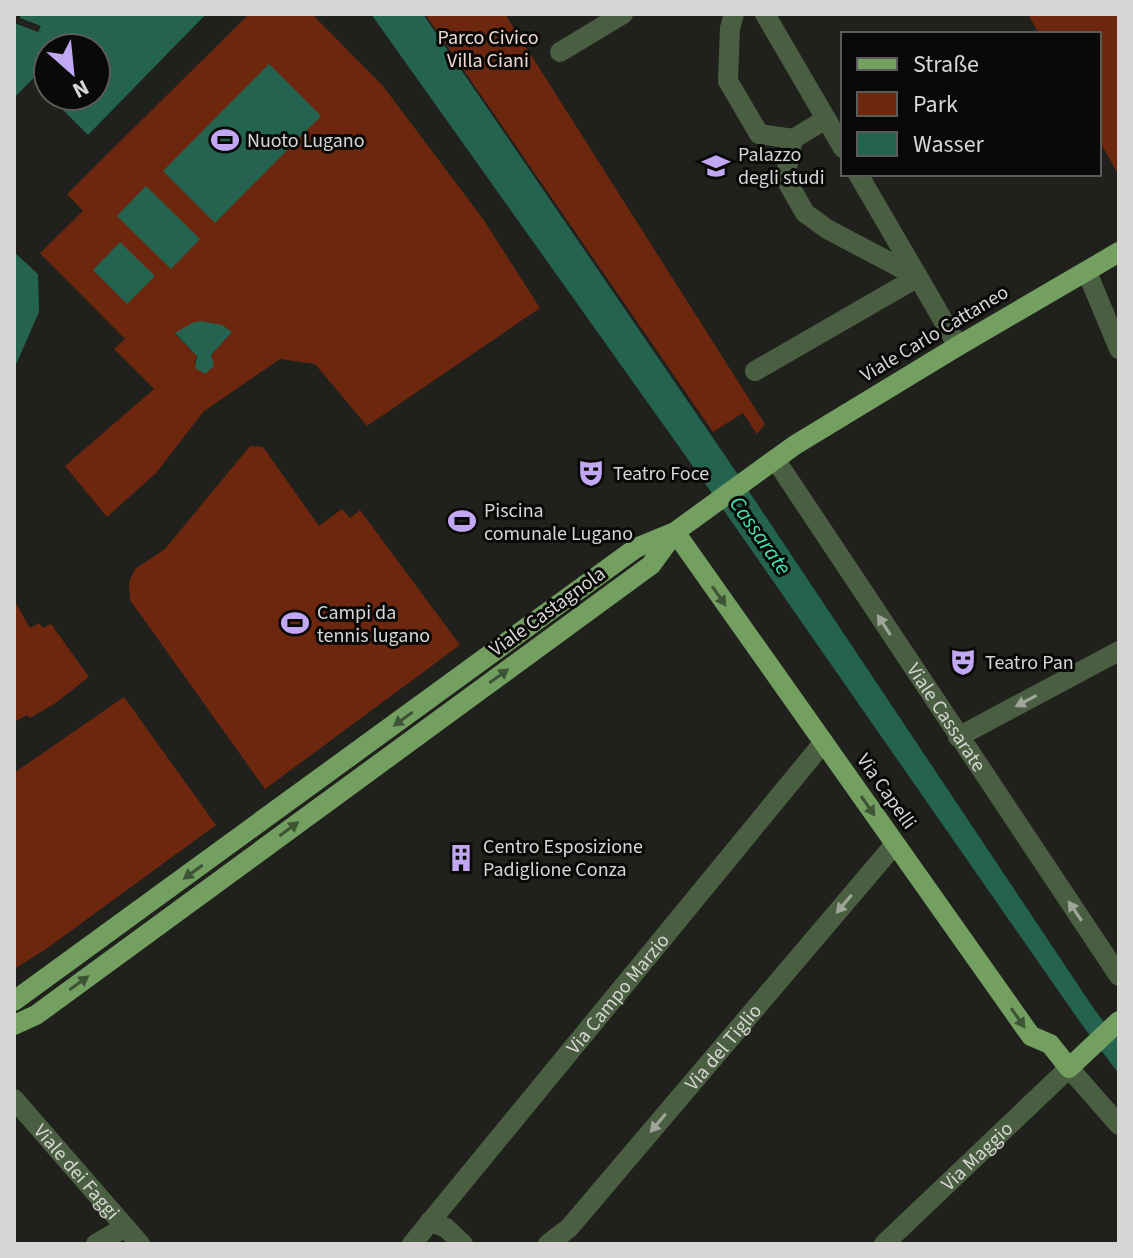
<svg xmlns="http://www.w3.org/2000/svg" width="1133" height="1258" font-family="'Source Sans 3',sans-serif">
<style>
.green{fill:#6d270f;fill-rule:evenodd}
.water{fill:#24634f}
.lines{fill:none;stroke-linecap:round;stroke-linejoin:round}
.minor{stroke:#4a5f41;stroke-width:20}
.major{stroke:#73a061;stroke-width:20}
.oneway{fill:#3e5434}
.oneway2{fill:#9fa699}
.labels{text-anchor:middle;stroke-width:6;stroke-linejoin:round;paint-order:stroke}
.park-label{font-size:20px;fill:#f1d8d0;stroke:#090908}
.poi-label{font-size:20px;fill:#d7d6d4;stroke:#090908;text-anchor:start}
.street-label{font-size:20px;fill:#d7d6d4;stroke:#090908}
.water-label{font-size:22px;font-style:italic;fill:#41e6b8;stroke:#090908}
</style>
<rect width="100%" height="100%" fill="#20201c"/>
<path class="green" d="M249,14H312L383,86L483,219L540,308L367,426L315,364L280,359L204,411L156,473L107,517L65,466L154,389L114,349L125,339L40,253L83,211L67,194ZM232,332L211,355L194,363L197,356L175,334Z
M425,14H505L765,424L757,434L743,413L713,432Z
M1028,14H1119V176L1099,140V34H1039Z
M250,446L263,447L319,526L342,509L350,518L360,510L460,645L265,789L130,600L129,582L135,569L165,549Z
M14,600L30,628L39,623L43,628L51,624L89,677L54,704L30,718L27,715L14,722Z
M124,697L216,825L46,949L14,969V773Z"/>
<path class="water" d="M21,14H206L88,135L49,96H96V48H48V63L14,98V23L38,32L41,26L20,18Z
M371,14H423L728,460L1094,1009L1119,1041V1074L1080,1022L702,479Z
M269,64L321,116L215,223L163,171Z
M146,186L200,239L171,269L117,216Z
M120,242L155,276L127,304L93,270Z
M14,252L38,274L39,312L14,369Z
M201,321L222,325L232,332L211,355L214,366L205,374L195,368L197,356L175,333L192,323Z"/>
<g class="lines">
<g class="minor">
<path d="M734,14L730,28L728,81L759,134L793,139L826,119"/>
<path d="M765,14L843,148"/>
<path d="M560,52L623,14"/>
<path d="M793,139L785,178L805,213L827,229L918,277L958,346"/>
<path d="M1087,272L1119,349"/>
<path d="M755,371L918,277L858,174"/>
<path id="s1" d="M775,459L1119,976"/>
<path d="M958,737L1119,651"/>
<path id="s2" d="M14,1099L140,1244"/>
<path d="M430,1221L446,1228L463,1244"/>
<path d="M96,1244L125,1227"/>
<path id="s3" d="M412,1244L823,743"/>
<path id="s4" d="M548,1244L569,1228L895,844"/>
<path id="s5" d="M884,1244L1069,1068L1119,1125"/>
</g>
<path class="major" d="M675,532L1031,1036L1050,1044L1069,1068L1119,1021
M14,1001L636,548L675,532
M14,1025L36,1015L651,565L675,532L795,445L958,346L1119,252"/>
</g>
<defs><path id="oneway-solid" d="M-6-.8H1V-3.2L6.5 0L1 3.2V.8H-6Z" transform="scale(2)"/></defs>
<g class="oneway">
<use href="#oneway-solid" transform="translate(719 596) rotate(55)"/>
<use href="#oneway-solid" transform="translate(499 676) rotate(-36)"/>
<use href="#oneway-solid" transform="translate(403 719) rotate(144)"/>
<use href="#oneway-solid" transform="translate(868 806) rotate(55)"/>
<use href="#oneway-solid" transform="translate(289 829) rotate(-36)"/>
<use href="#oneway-solid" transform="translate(193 872) rotate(144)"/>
<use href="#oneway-solid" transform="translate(79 983) rotate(-36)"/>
<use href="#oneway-solid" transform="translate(1018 1018) rotate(55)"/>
</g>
<g class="oneway2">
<use href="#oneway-solid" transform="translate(884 625) rotate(-123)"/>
<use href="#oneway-solid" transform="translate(1026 701) rotate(152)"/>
<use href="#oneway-solid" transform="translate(844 904) rotate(130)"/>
<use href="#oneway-solid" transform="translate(1075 911) rotate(-124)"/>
<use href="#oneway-solid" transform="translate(658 1123) rotate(130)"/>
</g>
<defs>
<g id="stadium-bare" transform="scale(2.16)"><path d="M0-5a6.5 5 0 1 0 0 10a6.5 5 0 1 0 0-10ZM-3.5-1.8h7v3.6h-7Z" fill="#c2a7f2" stroke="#090908" stroke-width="2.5" paint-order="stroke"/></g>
<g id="school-bare" transform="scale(2.16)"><path d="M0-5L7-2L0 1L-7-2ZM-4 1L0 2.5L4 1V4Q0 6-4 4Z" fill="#c2a7f2" stroke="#090908" stroke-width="2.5" paint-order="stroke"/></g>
<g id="theatre-bare" transform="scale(2.16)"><path d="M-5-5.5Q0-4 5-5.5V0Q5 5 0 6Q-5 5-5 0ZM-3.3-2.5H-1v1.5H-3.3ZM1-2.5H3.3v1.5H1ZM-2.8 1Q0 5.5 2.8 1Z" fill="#c2a7f2" stroke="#090908" stroke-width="2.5" paint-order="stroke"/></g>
<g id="building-bare" transform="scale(2.16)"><path d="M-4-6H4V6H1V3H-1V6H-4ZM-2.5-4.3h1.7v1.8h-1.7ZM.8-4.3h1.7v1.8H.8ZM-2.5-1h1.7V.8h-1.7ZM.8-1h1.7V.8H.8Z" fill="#c2a7f2" stroke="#090908" stroke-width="2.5" paint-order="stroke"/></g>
</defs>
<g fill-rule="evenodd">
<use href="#stadium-bare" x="225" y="140"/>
<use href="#school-bare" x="716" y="166"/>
<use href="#theatre-bare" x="591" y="473"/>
<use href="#stadium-bare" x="462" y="521"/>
<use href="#stadium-bare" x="295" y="623"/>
<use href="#theatre-bare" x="963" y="662"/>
<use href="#building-bare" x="461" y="858"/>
</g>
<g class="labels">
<g class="park-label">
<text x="488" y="44">Parco Civico<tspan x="488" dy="23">Villa Ciani</tspan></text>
</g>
<g class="poi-label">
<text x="247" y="147">Nuoto Lugano</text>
<text x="738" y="161">Palazzo<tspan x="738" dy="23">degli studi</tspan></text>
<text x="613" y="480">Teatro Foce</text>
<text x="484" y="517">Piscina<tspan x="484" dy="23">comunale Lugano</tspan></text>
<text x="317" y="619">Campi da<tspan x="317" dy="23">tennis lugano</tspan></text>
<text x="985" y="669">Teatro Pan</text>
<text x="483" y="853">Centro Esposizione<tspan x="483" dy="23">Padiglione Conza</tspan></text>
</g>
<g class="street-label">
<text transform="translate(934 333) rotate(-31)" y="7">Viale Carlo Cattaneo</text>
<text transform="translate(547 611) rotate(-36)" y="7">Viale Castagnola</text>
<text dy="7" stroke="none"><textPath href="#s1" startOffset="310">Viale Cassarate</textPath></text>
<text transform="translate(887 791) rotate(55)" y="7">Via Capelli</text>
<text dy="7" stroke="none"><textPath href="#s3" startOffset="324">Via Campo Marzio</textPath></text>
<text dy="7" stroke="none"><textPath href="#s4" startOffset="264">Via del Tiglio</textPath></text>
<text dy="7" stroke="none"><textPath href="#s5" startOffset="128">Via Maggio</textPath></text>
<text dy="7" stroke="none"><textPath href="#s2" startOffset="96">Viale dei Faggi</textPath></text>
</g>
<g class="water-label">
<text transform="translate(761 535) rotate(55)" y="8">Cassarate</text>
</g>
</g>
<rect width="1133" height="1258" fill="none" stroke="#d7d6d4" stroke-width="32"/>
<rect x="841" y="32" width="260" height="144" fill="#090908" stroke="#5b5b5a" stroke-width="2"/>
<rect x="857" y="58" width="40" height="12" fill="#73a061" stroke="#5b5b5a" stroke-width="2"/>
<text x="913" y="72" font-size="24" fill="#d7d6d4">Straße</text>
<rect x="857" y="92" width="40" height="24" fill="#6d270f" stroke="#5b5b5a" stroke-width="2"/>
<text x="913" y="112" font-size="24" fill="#d7d6d4">Park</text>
<rect x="857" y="132" width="40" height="24" fill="#24634f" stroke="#5b5b5a" stroke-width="2"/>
<text x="913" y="152" font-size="24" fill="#d7d6d4">Wasser</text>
<g transform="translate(72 72) rotate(153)"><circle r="38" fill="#090908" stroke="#5b5b5a" stroke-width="2"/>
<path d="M0-6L14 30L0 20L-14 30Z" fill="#c2a7f2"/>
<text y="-12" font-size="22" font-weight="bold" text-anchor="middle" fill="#d7d6d4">N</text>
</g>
</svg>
